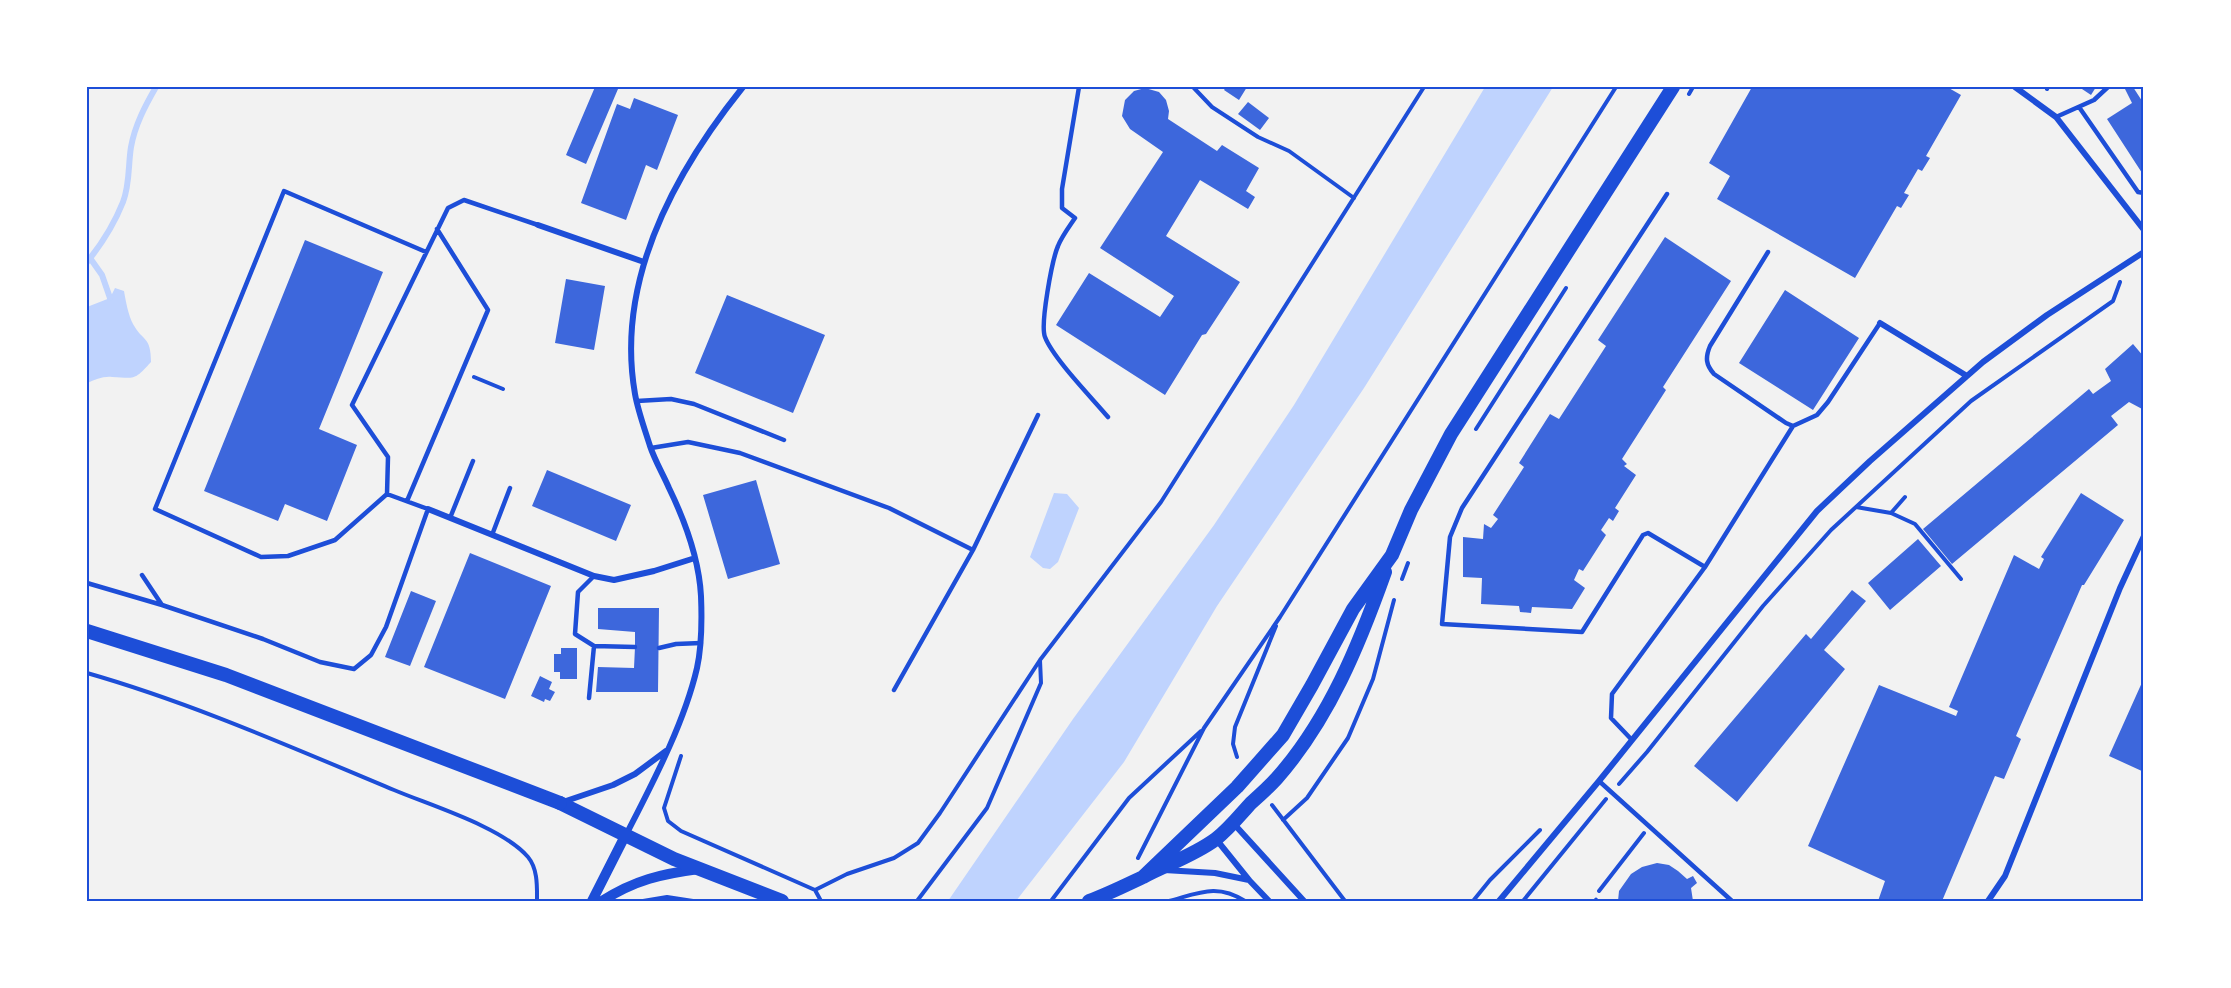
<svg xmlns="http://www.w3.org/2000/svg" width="2231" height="988" font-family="Overpass,sans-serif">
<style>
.water{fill:#bfd3fe}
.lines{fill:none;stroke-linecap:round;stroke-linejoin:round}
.stream{stroke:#bfd3fe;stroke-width:6}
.building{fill:#3d67dc}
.path{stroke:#1d4ed8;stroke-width:4}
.service{stroke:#1d4ed8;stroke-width:4.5}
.minor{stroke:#1d4ed8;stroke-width:6}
.tertiary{stroke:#1d4ed8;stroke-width:10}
.primary{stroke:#1d4ed8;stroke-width:14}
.trunk{stroke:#1d4ed8;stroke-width:14}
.neatline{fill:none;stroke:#1d4ed8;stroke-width:2}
</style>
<rect width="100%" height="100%" fill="#f2f2f2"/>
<path class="water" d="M1485,87H1553L1364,388L1217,606L1124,762L1016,901H948L1073,719L1214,525L1294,405Z
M115,288L124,291C126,302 128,314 133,324C143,342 151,336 151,362C134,381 135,378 112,377C103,376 95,380 87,383V307L110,298Z
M1054,493L1067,494L1079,508L1058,562L1050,569L1043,568L1030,557Z"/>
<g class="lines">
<path class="stream" d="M90,258L102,275L110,298
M87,262C101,245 115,222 123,202C130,184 128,165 131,147C135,125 145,106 156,87"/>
</g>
<path class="building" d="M595,87L618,89L586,164L566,155Z
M1226,87H1247L1239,100L1224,90Z
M1752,87H1947L1961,95L1926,156L1930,158L1922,171L1918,169L1904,193L1909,195L1901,208L1897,206L1855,278L1717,199L1730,176L1709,163Z
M2079,87H2096L2091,95Z
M2124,87H2133L2144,104V176L2107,119L2132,103Z
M1145,88L1159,92L1166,100L1169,111L1168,119L1217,151L1222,145L1259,168L1246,191L1255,197L1248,209L1200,180L1166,236L1240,282L1206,334L1202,335L1165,395L1056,325L1089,273L1160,317L1174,296L1100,248L1163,152L1130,129L1122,116L1125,100L1134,91Z
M634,98L678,115L657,170L646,165L626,220L581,203L617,104L630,109Z
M1248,102L1269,118L1260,130L1238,114Z
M1665,237L1731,281L1663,387L1666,390L1622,459L1627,464L1624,466L1636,475L1615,508L1619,511L1613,521L1609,518L1601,530L1606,535L1583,571L1579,569L1574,580L1585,588L1572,609L1532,607L1531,613L1520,612L1519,606L1481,604L1482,578L1463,577V537L1483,539L1484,524L1491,528L1498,519L1493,515L1524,467L1519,463L1550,414L1559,419L1606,346L1598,340Z
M305,240L383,272L319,429L357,445L327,521L285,504L278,521L204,491Z
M566,279L605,286L594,350L555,343Z
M1785,290L1859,338L1813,410L1739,363Z
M727,295L825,335L793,413L695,373Z
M2133,344L2144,357V410L2129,402L2111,416L2118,425L1952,564L1923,529L2089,389L2093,394L2111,381L2105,369Z
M547,470L631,505L616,541L532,506Z
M756,480L780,564L728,579L703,495Z
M2081,493L2124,520L2084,585H2082L2016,736L2021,739L2004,779L1995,776L1942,901H1878L1885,881L1808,846L1879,685L1956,716L1958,711L1949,707L2014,555L2039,569L2044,559L2041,557Z
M1918,539L1941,566L1890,610L1868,583Z
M470,553L551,586L505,699L424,667Z
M1852,590L1866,601L1824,650L1845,669L1737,802L1694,766L1806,634L1811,639Z
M411,591L436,601L410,666L385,657Z
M598,608H659L658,692H596L598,667L634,668L635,647V632L598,629Z
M561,648H577V679H560V672H554V654H561Z
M540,676L552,682L549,689L555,692L550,701L545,699L544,702L531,696Z
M2144,678V772L2109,756Z
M1657,863L1669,865L1678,871L1687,879L1693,876L1697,883L1691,888L1693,901H1618L1619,891L1631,874L1642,867Z"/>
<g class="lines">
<path class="path" d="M1193,87L1212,107L1258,137L1289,151L1354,198
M2047,89L2048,87
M1689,94L1693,87
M474,377L503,389
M1476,429L1566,288
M1856,507L1891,513L1915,524L1961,579
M1891,513L1905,497
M1402,579L1408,563
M87,673C192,703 293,748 394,790C432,806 502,827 528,857C538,869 537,887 537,901
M681,756L664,808L668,821L681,831L815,890L821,901
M1237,757L1233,744L1235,727L1276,626
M1619,784L1647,752L1763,606L1831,530L1971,401L2113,301L2120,282
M1272,805L1345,901
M1283,820L1307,798L1348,738L1373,679L1394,600
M1138,858L1204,728L1280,617L1616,87
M815,890L847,874L894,858L918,843L940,813L1040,660L1161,502L1424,87
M1599,891L1644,833
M643,901L667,897L693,901
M917,901L987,808L1041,683L1040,660
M1051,901L1129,798L1201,731
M1169,901C1199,893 1217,883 1245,901
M1473,901L1490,880L1540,830
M1523,901L1606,799"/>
<path class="service" d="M1079,87L1062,189V208L1075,218C1069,227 1062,236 1058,246C1052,260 1040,325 1045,337C1053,358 1092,398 1108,417
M2079,107L2138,192L2144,193
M2056,117L2094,100L2108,87
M1667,194L1462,508L1450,537L1442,624L1582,632L1643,535L1648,533L1705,567
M1768,252L1710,346C1705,358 1706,365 1714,374L1786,423L1793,426L1817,415L1828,402L1880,323
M637,401L671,399L694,404L784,440
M651,448L688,442L740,453L889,508L973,550L894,690
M387,494L335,540L288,556L261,557L155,509L284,191L426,252
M407,501L488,310L437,229
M450,518L473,461
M492,535L510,488
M973,550L1038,415
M142,575L162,605
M594,576L578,592L575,634L594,646
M87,583L162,605L263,639L320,662L354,669L371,655L386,627L428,509L387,494L388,457L352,405L448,208L464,200L538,225
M659,648L676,644L701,643
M589,698L594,646L635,647
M1631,739L1611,718L1612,694L1705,567L1793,426
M1599,781L1732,901
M1595,901L1596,900"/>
<path class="minor" d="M2015,87L2056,117L2144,230
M538,225L644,262
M1880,323L1967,376
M428,509L594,576L614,580L654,571L695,558
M563,802L613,785L635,774L666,751
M1234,824L1304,901
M626,835C652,784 684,724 697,668C702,645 702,620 701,596C699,558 685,521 669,488C663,474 655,461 650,446C645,430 638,411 635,394C615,280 674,173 743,87
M1216,839L1249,880L1269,901
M1164,870L1215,873L1249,880
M1499,901L1599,781L1817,511L1870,461L1983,362L2047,315L2144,252
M1988,901L2005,876L2120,588L2144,536"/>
<path class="tertiary" d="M592,901L625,836
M602,901C635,880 661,874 699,869"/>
<path class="primary" d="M560,803L674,859L782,901
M1144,876L1237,787L1283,735L1312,685L1353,609L1392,555L1411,510L1451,434L1673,87
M1089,901C1108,894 1124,886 1143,877C1167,864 1193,856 1216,839C1229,829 1240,815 1251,803C1260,795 1269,787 1277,778C1329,719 1359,645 1385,572"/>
<path class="trunk" d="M87,631L226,675L560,803"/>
</g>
<rect width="2231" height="988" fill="none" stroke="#ffffff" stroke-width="177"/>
<rect x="88" y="88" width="2054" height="812" class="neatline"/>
</svg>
